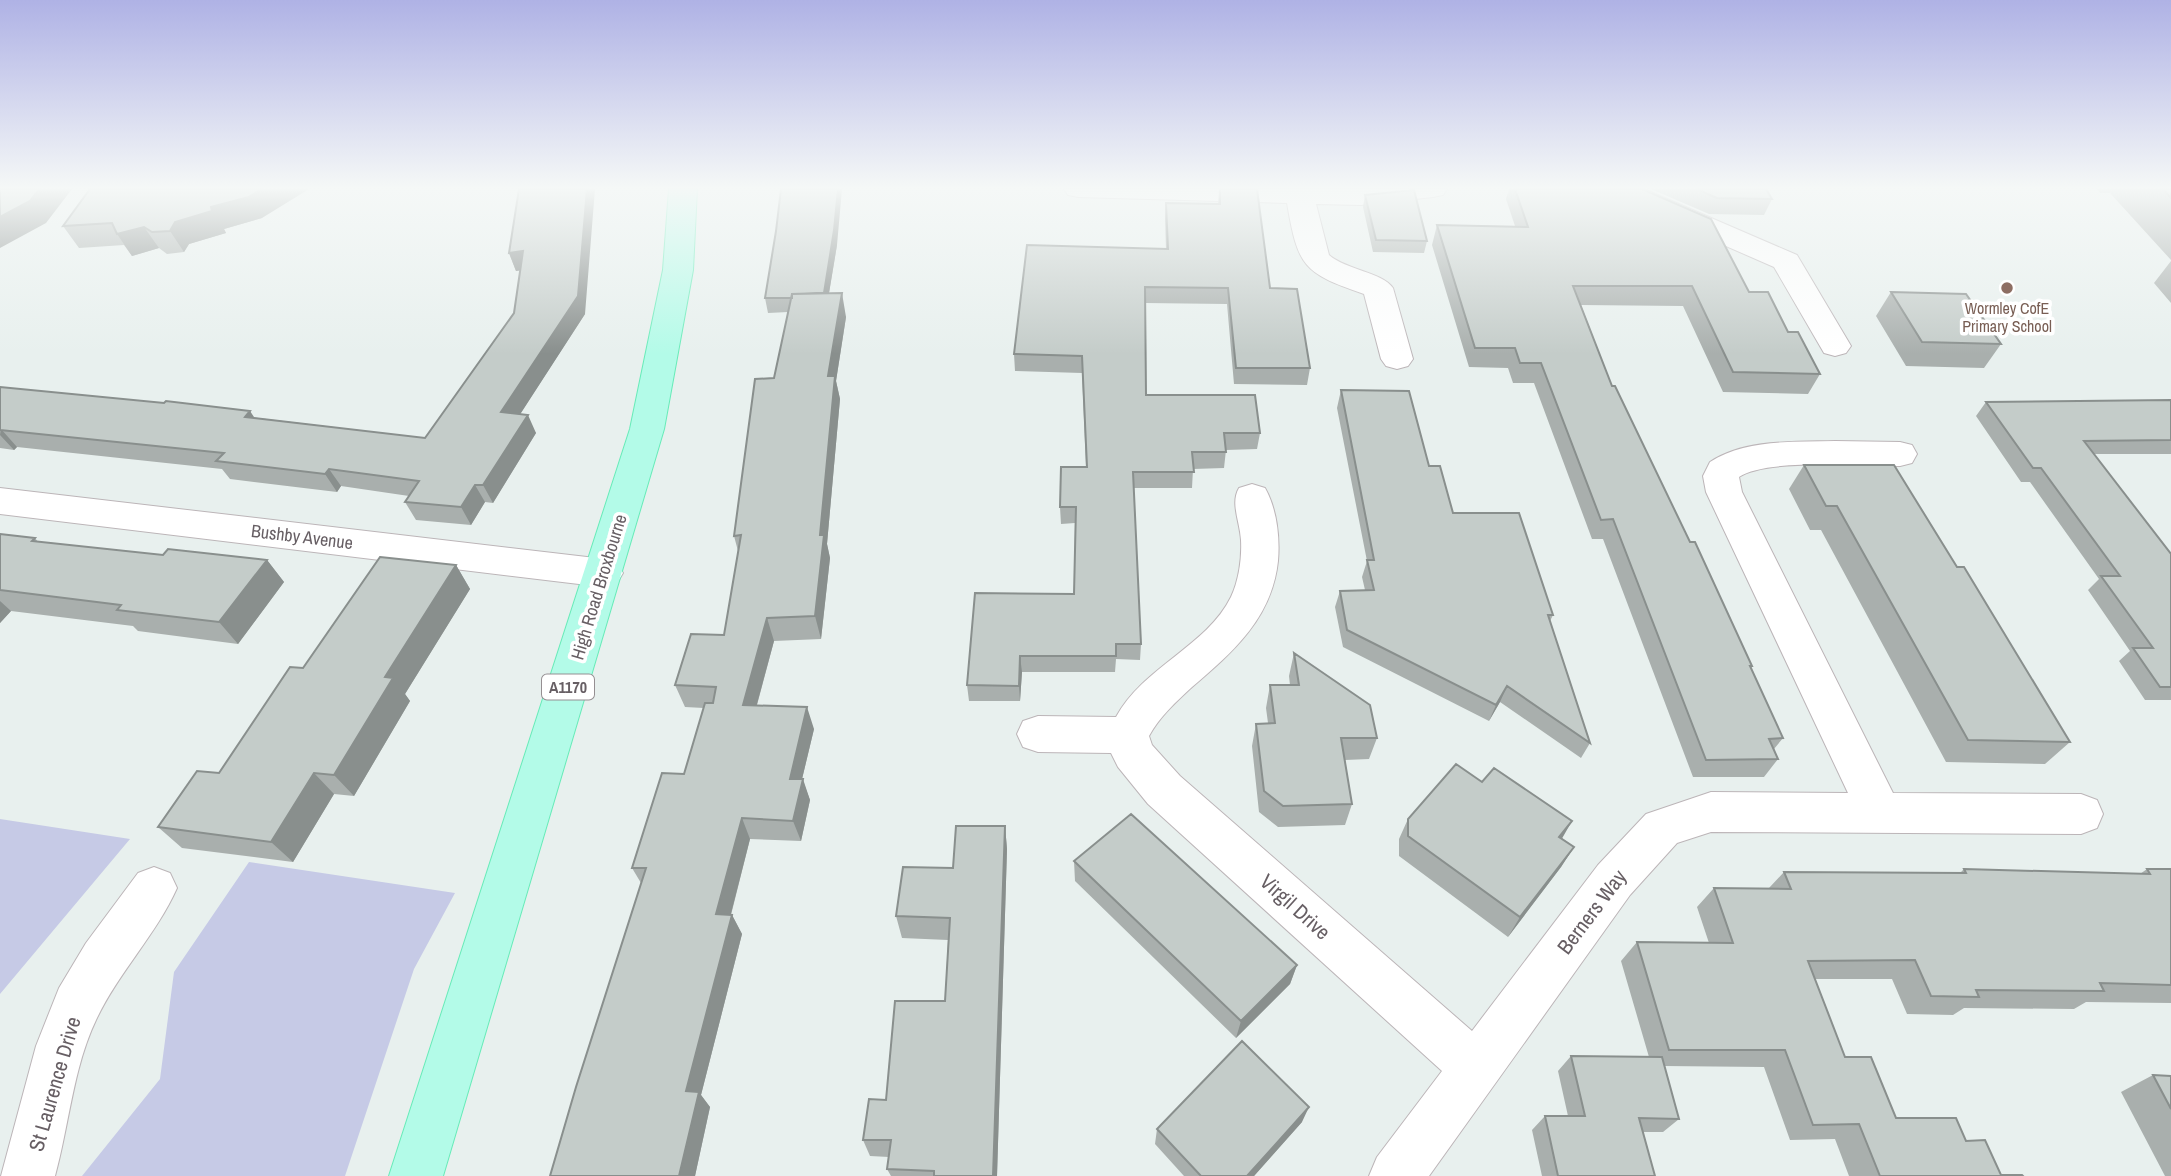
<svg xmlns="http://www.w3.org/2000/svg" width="2171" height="1176" font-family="'Archivo Narrow',sans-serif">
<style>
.green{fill:#c6cae6}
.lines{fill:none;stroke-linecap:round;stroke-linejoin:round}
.minor-casing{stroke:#bcb5b8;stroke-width:2}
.primary-casing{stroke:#67ebb8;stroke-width:2}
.minor{fill:#fff;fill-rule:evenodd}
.primary{fill:#b3fbe8;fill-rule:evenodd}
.wall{fill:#a9afad}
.shaded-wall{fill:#898f8d}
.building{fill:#c4ccc9;stroke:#898f8d;stroke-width:2}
.education-dot{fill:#8d6e63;stroke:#fff;stroke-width:2.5}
.labels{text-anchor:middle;stroke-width:7;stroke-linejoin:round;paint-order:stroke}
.far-education-label{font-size:16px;fill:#785e54;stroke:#fff}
.shield{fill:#fff;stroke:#958f92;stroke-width:2}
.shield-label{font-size:16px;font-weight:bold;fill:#675f64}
.street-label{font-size:18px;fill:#675f64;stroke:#fff}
.near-street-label{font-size:21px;fill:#675f64;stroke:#fff}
</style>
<rect width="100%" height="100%" fill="#e8f0ee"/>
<path class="green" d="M0,819L130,839L0,994Z
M249,862L455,893L414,969L345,1176H82L160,1079L174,972Z"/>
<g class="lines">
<g class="minor-casing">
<path id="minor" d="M1064,189H1447L1443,195L1433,197L1361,205L1316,204L1329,255C1346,270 1382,272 1393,288L1413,359L1408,366L1397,369L1386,366L1381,359L1364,294C1303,273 1298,267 1287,203L1078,197L1068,195Z
M1605,189H1644L1797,255L1851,346L1846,353L1835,356L1824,353L1774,267L1609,195Z
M1835,441L1900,442L1912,445L1917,454L1912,463L1900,466C1864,466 1766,458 1739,477L1742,492L1893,793L2081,794L2097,800L2103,814L2097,828L2081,834L1711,832L1677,843L1630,895L1429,1176H1369L1377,1157L1442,1071L1148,804L1118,767L1111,753L1038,752L1023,747L1017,734L1023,721L1038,716L1116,717C1143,667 1207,646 1231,597C1239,580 1242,558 1241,540C1240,522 1230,503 1239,488L1252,484L1265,488C1277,509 1280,538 1278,561C1272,618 1233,652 1192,687C1176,702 1160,716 1149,736L1152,745L1180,776L1472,1031L1598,865L1646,814L1711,792L1848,793L1706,492L1703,476L1710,462C1745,439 1794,442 1835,441Z
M0,488L604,559L617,563L623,573L617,583L604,587L0,514Z
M154,867L170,873L177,888C156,935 118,973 96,1020C73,1068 69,1126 55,1176H1L36,1046L59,988L86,943L138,873Z"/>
</g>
<g class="primary-casing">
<path id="primary" d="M669,189H697L693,270L664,429L443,1176H389L630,429L663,270Z"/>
</g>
<use href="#minor" class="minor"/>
<use href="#primary" class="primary"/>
</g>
<path class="wall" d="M90,189L262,218L224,229L226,233L189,244L184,252L167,254L159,248L132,256L124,245L79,248L63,226Z
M1219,189L1310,368L1307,385L1234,384L1227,304L1145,303L1146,395L1260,433L1257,449L1226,450L1224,468L1193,469L1192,488H1134L1141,644L1140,660L1116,659L1115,672H1022L1020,701H969L967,685L1074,594L1075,523L1061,524L1060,507L1086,467L1082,373L1015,371L1014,354L1166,249L1165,219L1166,203L1218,204Z
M1509,189H1642L1749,292L1788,332L1820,374L1808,394L1723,392L1683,306L1581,305L1612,386L1752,666L1751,668L1783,738L1774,749L1778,759L1764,777H1693L1603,539H1592L1534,383H1513L1508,368L1469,367L1432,245L1437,225L1515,226L1506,199Z
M1651,189H1766L1772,199L1764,215L1709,214Z
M2097,189H2171V260L2110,193H2100Z
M1365,195L1427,241L1424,253L1373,252L1363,207Z
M776,231L837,245L829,293L846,317L836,381L840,399L827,544L830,558L821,639L774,641L757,705L814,729L802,779L810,800L801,841L750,839L731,915H732L742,934L701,1095L710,1107L695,1176L641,883L632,868L684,774L704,708L685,707L675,685L724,635L738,551L734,536L774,378L788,312L768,313L765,298Z
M509,253L585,314L520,414L536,433L493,503L485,502L471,525L416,520L405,502L409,496L341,486L337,492L230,479L222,469L17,447L14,450L0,448V387L425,438L514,313L520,270L516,271Z
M2171,261V303L2154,283Z
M1891,292L2001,344L1984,368L1906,366L1876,316Z
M1341,390L1429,466L1453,513L1553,615L1550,621L1590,743L1581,758L1500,702L1489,721L1343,647L1335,607L1340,591L1365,590L1362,577L1367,561L1337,408Z
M2171,400V454H2094L2171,554V700H2145L2119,661L2130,651L2088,590L2099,579L2030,482H2021L1976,416L1986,402Z
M1804,465L2070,742L2045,764L1946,762L1821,530H1810L1789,489Z
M0,534L35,538L38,542L163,555L267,560L284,582L238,644L138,631L133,626L11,611L0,623Z
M456,565L470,589L405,694L410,701L354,796L334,794L293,862L182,848L158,827L219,773L303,668Z
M1294,653L1377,738L1369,759L1345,760L1352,804L1345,825L1278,827L1259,812L1252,746L1256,724L1268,723L1266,708L1270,685H1290L1289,676Z
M1408,819L1562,838L1574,847L1561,867L1508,937L1399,856V839Z
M1005,826L1007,849L997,1176H891L887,1169L889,1157L870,1156L863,1140L945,1001L948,940L902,938L896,916Z
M1074,861L1297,965L1290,984L1236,1038L1075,881Z
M1964,869L2140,874L2147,869H2171V1003L2086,1002L2074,1009L1964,1008L1953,1015L1907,1014L1892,979H1815L1845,1057L1896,1118L1966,1141L2001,1175L2023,1176H1849L1835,1139L1790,1140L1764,1067L1664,1066L1679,1119L1663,1132H1643L1655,1176H1542L1532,1130L1545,1116H1568L1558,1071L1571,1056L1649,1057L1621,961L1637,942L1709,943L1697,907L1714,888H1769L1784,872L1960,873Z
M2153,1075L2171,1076V1176H2165L2121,1092Z
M1302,1122L1254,1176H1184L1155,1144L1157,1129Z"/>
<path class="shaded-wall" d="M39,189H72L46,223L0,248V217Z
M261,189H309L262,218L224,229L226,233L189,244L184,252L170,231L175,222L211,207Z
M587,189H595L585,314L510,430L501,412Z
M838,189H842L837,245L826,311L823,297Z
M144,227L159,248L132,256L117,234Z
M523,251L531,269L516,271L509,253Z
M842,293L846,317L836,381L840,399L827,544L830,558L821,639L815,616L828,376Z
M250,411L262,429L245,417Z
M528,415L536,433L493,503L483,485Z
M1,429L17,447L14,450L0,435Z
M329,469L341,486L337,492L325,474Z
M475,485L485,502L471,525L461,507Z
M267,560L284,582L238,644L219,622Z
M456,565L470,589L405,694L410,701L354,796L334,775L385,677Z
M0,601L11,611L0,623Z
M767,618L774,641L751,726L743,705Z
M1020,656L1022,672L1020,701L1019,686Z
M1507,686L1500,702L1489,721L1496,705Z
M807,707L814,729L797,800L790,779Z
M314,773L334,794L293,862L271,842Z
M803,779L810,800L801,841L793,821Z
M742,818L750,839L726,933L716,914Z
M1572,821L1560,842L1559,837Z
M1005,826L1007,849L997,1176H993Z
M1574,847L1561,867L1508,937L1520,917Z
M732,915L742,934L701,1095L710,1107L695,1176H679L686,1091Z
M1297,965L1290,984L1236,1038L1241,1021Z
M1309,1107L1302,1122L1254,1176H1247Z"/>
<path class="building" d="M0,189H39L30,201L0,217Z
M90,189H261L249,197L211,207L212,211L175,222L170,231L152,232L144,227L117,234L112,223L63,226Z
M519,189H587L578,296L501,412L528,415L483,485H475L461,507L405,502L419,481L329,469L325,474L216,461L224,453L0,430V387L164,403L166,401L250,411L245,417L425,438L514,313L523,251L509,253Z
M781,189H838L834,230L824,293L792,294V298H765L776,231Z
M1220,189H1257L1270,288L1297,289L1310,368H1236L1228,288L1145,287L1146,395H1255L1260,433H1224L1226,452H1192L1194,472H1133L1141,644H1116V656H1020L1019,686L967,685L975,593L1074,594L1076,507H1060L1061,467H1087L1082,356L1014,354L1027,245L1168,249L1166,203L1220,204Z
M1515,189H1642L1711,219L1749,292H1768L1788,332H1798L1820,374L1733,372L1692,286H1573L1612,386H1615L1690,542H1695L1752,666H1750L1783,738L1769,739L1778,759L1706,760L1613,519L1601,520L1541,363H1520L1515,348H1475L1437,225L1528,227Z
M1696,189H1766L1772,199L1717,198Z
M2163,189H2171V198Z
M1414,190L1427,241L1376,240L1365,195Z
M1891,292L1966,294L2001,344L1922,342Z
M842,293L828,376H835L820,535H824L815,616L767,618L743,705L807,707L790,779H803L793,821L742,818L716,914L732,915L686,1091L699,1092L679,1176H550L576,1087L646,868H632L662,773L684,774L705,703H713L716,687L675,685L691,634L724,635L741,535L734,536L755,379L774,378L792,294Z
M1341,390L1409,391L1429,466H1440L1453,513H1519L1553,615H1548L1590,743L1507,686L1496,705L1347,630L1340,591L1374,590L1367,560H1374Z
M2171,400V440L2084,441L2171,554V687H2160L2133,648H2153L2101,576H2120L2041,468H2033L1986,402Z
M1804,465H1894L1957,567H1964L2070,742L1968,740L1837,506H1826Z
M0,534L35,538L32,541L163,555L168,549L267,560L219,622L117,610L121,605L0,590Z
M380,557L456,565L385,677L393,678L334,775L314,773L271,842L158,827L197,771L219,773L290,667L303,668Z
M1294,653L1370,705L1377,738H1341L1352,804L1283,806L1264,791L1256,724L1275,723L1270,685H1299Z
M1456,764L1482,782L1494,768L1572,821L1559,837L1574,847L1520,917L1408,836V819Z
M1131,814L1297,965L1241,1021L1074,861Z
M956,826H1005L993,1176H934V1171L887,1169L891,1140H863L869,1099L886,1100L895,1001H945L950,918L896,916L903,867L953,868Z
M1964,869L2150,874L2147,869H2171V985L2100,983L2104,991L1976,990L1979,997L1931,996L1915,960L1808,961L1845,1057H1871L1896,1118H1956L1966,1141L1985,1140L2001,1175H2022L2023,1176H1880L1859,1124L1813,1125L1785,1050H1669L1637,942L1733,943L1714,888L1791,889L1784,872L1966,873Z
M1242,1041L1309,1107L1247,1176H1201L1157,1129Z
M1571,1056L1662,1057L1679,1119L1639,1118L1655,1176H1558L1545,1116H1585Z
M2153,1075L2171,1076V1109Z"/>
<linearGradient id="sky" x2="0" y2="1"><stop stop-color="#afb2e5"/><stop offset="0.53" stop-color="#f5f8f7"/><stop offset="1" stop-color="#f5f8f7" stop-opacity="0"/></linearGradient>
<rect width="2171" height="354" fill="url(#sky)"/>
<circle class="education-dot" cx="2007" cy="288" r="7"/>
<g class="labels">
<g class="far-education-label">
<text x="2007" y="314">Wormley CofE<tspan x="2007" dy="18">Primary School</tspan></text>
</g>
<rect class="shield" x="542" y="674.5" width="52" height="25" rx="5"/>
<g class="shield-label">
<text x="568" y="693">A1170</text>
</g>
<g class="street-label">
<text transform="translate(302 537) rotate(7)" y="6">Bushby Avenue</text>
<text transform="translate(599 587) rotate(-73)" y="6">High Road Broxbourne</text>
</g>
<g class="near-street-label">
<text transform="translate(1295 907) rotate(42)" y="7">Virgil Drive</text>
<text transform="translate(1592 912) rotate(-53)" y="7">Berners Way</text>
<text transform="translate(55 1084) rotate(-74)" y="7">St Laurence Drive</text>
</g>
</g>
</svg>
